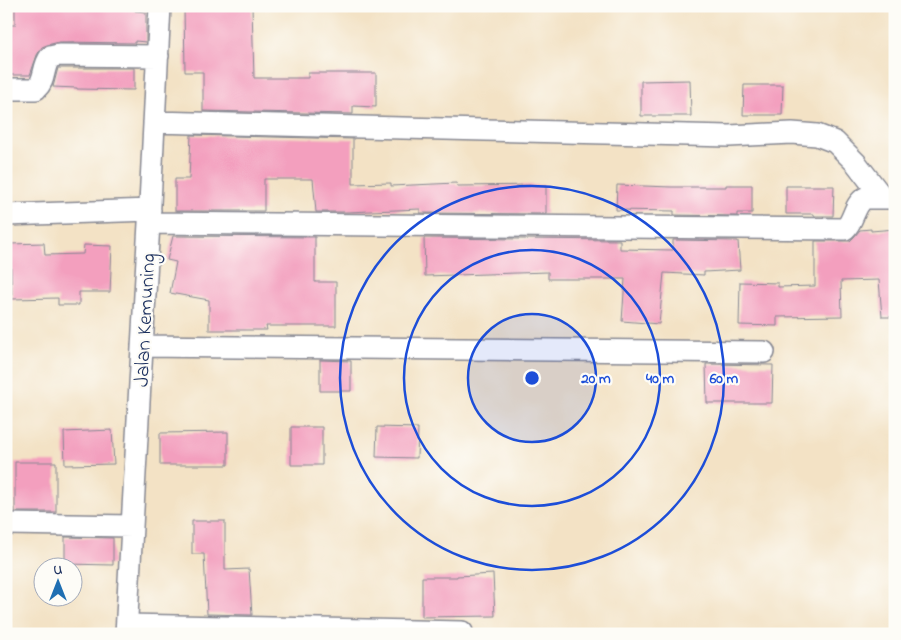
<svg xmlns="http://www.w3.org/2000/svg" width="901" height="640" font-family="'Indie Flower',sans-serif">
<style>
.building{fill:#f39fbe}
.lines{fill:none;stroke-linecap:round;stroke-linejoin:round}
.street-casing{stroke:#878892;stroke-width:24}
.street{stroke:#fff;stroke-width:21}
.ring{fill:none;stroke:#1d4ed8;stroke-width:2.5}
.labels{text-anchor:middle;stroke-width:4.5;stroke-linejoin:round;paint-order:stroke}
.street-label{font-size:21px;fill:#1b2f5e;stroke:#fdfcf7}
.centre{fill:#1d4ed8;stroke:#fdfcf7;stroke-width:2.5}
.ring-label{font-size:15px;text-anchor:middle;font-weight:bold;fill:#1d4ed8;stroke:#fdfcf7;stroke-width:4.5;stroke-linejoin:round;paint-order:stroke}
</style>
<rect width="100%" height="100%" fill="#fdfcf7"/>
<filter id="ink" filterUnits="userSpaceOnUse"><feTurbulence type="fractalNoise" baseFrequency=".02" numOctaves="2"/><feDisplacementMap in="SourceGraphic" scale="10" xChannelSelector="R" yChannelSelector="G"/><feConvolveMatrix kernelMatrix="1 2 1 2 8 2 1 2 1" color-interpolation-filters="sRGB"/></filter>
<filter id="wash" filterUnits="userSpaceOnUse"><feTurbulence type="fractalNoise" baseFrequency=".0096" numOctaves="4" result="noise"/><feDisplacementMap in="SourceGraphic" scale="20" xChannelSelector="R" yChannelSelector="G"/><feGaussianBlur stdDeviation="1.12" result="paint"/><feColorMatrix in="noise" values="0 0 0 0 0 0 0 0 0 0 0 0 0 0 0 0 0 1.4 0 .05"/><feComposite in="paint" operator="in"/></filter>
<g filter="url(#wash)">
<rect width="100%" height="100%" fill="#f3e2c5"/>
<g id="blocks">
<path class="building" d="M15,6H135V11L146,12V42L135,41V43L59,42L47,45L42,47L37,55L30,75H6V25H15Z
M252,7L254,78H308V73H376V107L353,106V114L203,111V72H185L184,8Z
M58,68H134V90L77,89V88L53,87Z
M690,80L691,116H641V81Z
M744,85H783L782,115H743Z
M191,135L353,139V184L391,183V186L456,183L457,186L546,185V214L420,213V209L347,212H316L313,179H264V211H175V179H189Z
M617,185L671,187H726V185H752V213H737V216L674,215V211L616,210Z
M786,186H834L833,216H814V214H786Z
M871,229V231L895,229V317H882L879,280L841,281L842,316L777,317V326L739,325L740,282L778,283V287L815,286V241H850L854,237L860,230Z
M173,236L315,237V282H336V326H266L267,330H209V300L170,293L176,262L167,260Z
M424,238L620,240V249L673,250V240L738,241L740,270L704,272V275L664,273L659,324L622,321L625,279H548V272L425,276Z
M44,243L45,255L83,254L84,245L112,246L110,292H79V305H58V298L12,299L10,244Z
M320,360L351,361V391H320Z
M706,364L773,365L772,403H707Z
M291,427H322V465H291Z
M377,427L418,428L417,458L376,457Z
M112,430L114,464L65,465L64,432Z
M228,432V465H160V433Z
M15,462H56V512H15Z
M192,521H225V570L249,569L252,615L207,614L204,554H192Z
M65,537L113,538V565L65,564Z
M493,574L495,616L422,617V577H457V576Z"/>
</g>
</g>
<g filter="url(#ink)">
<use href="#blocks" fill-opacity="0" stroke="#878892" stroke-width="1"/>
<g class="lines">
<g class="street-casing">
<path id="street" d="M6,89H36C46,80 42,68 50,57L59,55L158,56
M154,122L729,136L792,133L817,135L835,142L856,163L883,198
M6,215L150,210
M149,223L845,229C854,221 854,204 865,198H895
M142,346L764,352
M6,524L132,526
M127,625L462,632
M126,634L149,223L160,6"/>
</g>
<use href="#street" class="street"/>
</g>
</g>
<circle cx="532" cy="378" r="64" fill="#1d4ed8" fill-opacity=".12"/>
<g class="ring">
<circle cx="532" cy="378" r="64"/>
<circle cx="532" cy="378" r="128"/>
<circle cx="532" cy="378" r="192"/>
</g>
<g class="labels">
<g class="street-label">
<text transform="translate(144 320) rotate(-87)" y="7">Jalan Kemuning</text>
</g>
</g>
<circle cx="532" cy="378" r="8" class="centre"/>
<g class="ring-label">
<text x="596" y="383">20 m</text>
<text x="660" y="383">40 m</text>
<text x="724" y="383">60 m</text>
</g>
<rect width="901" height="640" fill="none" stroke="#fdfcf7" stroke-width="25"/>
<g transform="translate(58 582)"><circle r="24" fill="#fdfcf7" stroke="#a3aaba"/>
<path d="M0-4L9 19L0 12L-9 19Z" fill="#1f6fb2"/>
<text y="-8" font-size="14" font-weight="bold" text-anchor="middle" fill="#1b2f5e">U</text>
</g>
</svg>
